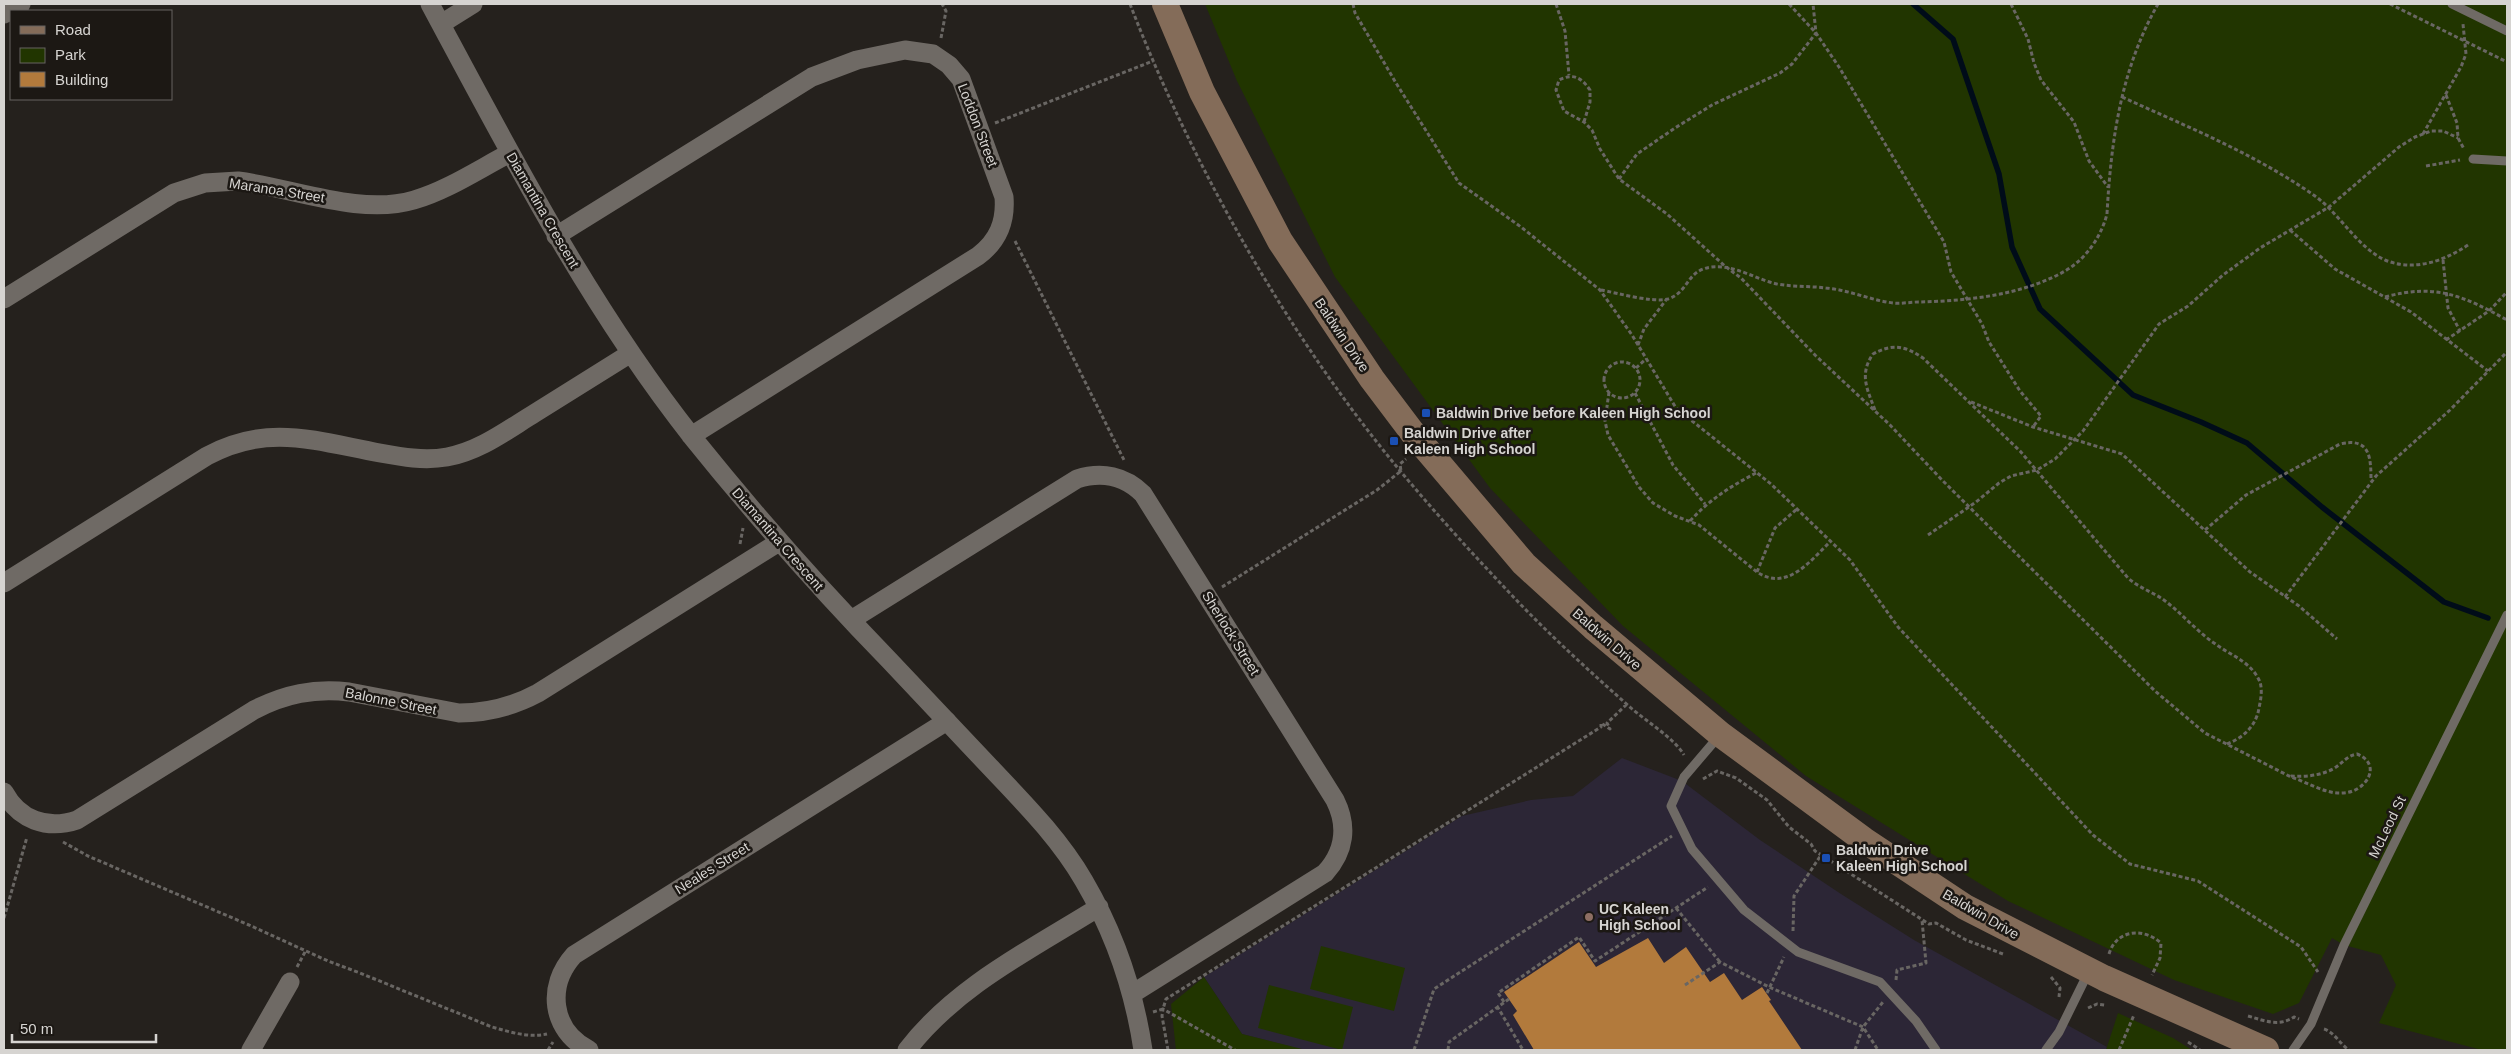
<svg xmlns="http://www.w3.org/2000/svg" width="2511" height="1054" font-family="Arial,sans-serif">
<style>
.education{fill:#2c2636}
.green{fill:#213500}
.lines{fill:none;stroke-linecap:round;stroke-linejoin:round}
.stream{stroke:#000c19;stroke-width:5.5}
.building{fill:#b27a3c}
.path{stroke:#696663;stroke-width:3;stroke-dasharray:4 2.5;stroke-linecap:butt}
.service{stroke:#6f6a65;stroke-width:9}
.minor{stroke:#6f6a65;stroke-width:19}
.secondary{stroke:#846c59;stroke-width:26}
.transit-dot{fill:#1a4fb4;stroke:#1c1814;stroke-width:2}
.education-dot{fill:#8d6e63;stroke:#1c1814;stroke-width:2}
.labels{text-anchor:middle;stroke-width:5;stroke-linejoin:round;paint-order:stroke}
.street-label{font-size:14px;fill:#d6d4d1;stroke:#1c1814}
.poi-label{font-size:14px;font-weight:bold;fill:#d6d4d1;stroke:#1c1814;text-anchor:start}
</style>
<rect width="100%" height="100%" fill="#25211d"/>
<path class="education" d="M1622,758L1682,781L1760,840L1841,894L1914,940L2107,1047L2106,1050H1304L1242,1034L1204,977L1462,816L1531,800L1573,796Z"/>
<path class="green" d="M1205,4H2507V1050H2482L2379,1023L2396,985L2381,955L2344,945L2332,938L2299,1003L2273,1014L2174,980L2008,901L1806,776L1623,626L1490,488L1335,277L1237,81Z
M1321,946L1405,968L1394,1011L1310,989Z
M1204,977L1242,1034L1306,1050H1176L1171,1004Z
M1269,985L1353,1007L1342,1050L1258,1028Z
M2118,1013L2173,1038L2192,1050H2106Z"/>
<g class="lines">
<path class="stream" d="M1913,4L1953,39L1999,174L2012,247L2040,309L2133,395L2201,422L2247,443L2322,507L2444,602L2488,618"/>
</g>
<path class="building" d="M1648,938L1664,963L1686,947L1710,982L1724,973L1742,1000L1762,987L1771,1000L1769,1001L1802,1050H1534L1513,1015L1517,1011L1504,992L1579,942L1596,967Z"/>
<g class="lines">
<path class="path" d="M1130,4C1192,165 1287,334 1397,467C1431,508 1467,548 1504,587C1544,630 1587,669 1631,708C1646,721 1675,739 1684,755
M1353,4L1355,13L1396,83L1459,183L1521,227L1600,290L1632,335L1676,408L1771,484L1850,560L1898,627L2093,835L2130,864L2198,881L2301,947L2318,972
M1556,4L1565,31L1569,75
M1789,4L1816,33L1839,67L1944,242L1951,272L1982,324L1989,342L2020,391L2041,416L2033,427
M2011,4L2028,39L2034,63L2041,80L2074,122L2089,161L2108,187
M2390,4L2507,62
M941,38L946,11L942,4
M2446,95L2457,123L2458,138L2464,149
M2122,97C2188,127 2255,154 2315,196C2340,214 2357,247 2385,260C2414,272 2444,261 2468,245
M1584,122L1590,102V90C1581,77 1573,73 1559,80L1556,90L1564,111L1584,122L1592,130L1600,149L1619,179L1667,214L1726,267L1741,278L1815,355L1890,425L1942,480L2155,691L2205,733L2289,776L2294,778C2308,783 2326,794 2342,793C2365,793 2384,765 2357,754C2346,756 2342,764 2333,769C2319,776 2304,777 2289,776
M995,123L1153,61
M2423,134L2461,67L2466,54L2463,24
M2426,166L2460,160
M1619,179L1637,154L1675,128L1712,105L1780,73L1792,64L1816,33L1813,4
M2290,230L2335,269L2411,312L2488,371
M1015,241L1125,462
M2443,260L2448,308L2460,331
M1601,290C1617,293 1653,303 1668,299C1692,291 1685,264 1723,267C1741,269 1759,280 1777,284C1794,287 1810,286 1826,288C1849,290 1870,300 1893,303C1901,304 1910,302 1919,302C1967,301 2023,295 2065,271C2086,259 2101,237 2107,214C2111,140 2121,69 2158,4
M2385,297C2435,283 2464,296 2507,320
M2446,340L2489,311L2507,292
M1638,345L1644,329L1666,300
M1604 380a18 18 0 1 1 36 0a18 18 0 1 1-36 0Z
M1636,368L1646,359
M1609,392L1605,421L1608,435L1639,487L1653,503L1675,516L1699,525L1757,572C1787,592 1810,561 1830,542
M1635,393L1673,465L1705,504
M1971,402L2033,427L2122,454L2250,572L2299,606L2337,639
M1875,410C1867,389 1859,374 1873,354C1893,343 1905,346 1923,358L2020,451L2128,578C2138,587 2150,591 2161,598C2180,611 2195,630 2214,643C2231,656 2251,661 2260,682C2263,692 2260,703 2258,713C2253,729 2242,738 2227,744
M1690,521C1709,500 1731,486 1756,473
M2205,530L2246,495L2340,444C2370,437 2371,457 2371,481
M1928,535L1976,502L1999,483L2011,476L2037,470L2055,459L2083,431L2159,324L2188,306L2223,275L2260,248L2329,207L2399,147L2415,137L2431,131H2443L2458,138
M740,544L743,528
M1757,572L1775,528L1797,509
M1222,587L1377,490L1401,471L1400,464L1406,459
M2285,597L2376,476L2450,410L2507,352
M1703,779L1717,771L1736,778L1767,800L1789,827L1811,844L1815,851L1929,924L1936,923L1966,940L2003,954
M63,842L88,856L249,925L328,961L360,973L492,1027C510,1032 528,1038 547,1034
M1676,908L1720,962
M4,918L27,837
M1793,931L1794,896L1821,855
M2109,954C2116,930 2143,927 2161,943L2160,958L2152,975
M297,967L305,952
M2051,977L2060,988L2059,997
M1896,980L1897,970L1926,963L1922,920
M1685,985L1720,962L1769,987L1863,1027L1878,1050
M1767,993L1784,957
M1504,1002L1498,993L1579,937L1595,961L1708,887
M1497,1006L1523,1050
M2088,1008L2097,1004L2105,1005
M1153,1012L1163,1009L1166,999L1601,727V723L1610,729L1607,723L1627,704
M2248,1016C2265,1021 2279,1027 2294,1017L2299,1019
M2324,1029C2334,1032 2340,1044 2349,1050
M2188,1042L2200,1050
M548,1050L553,1042
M1168,1050L1162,1016L1163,1009L1235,1050
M1414,1050L1434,989L1672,836
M1448,1050L1449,1042L1509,999
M1855,1050L1863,1027L1883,1002
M2119,1050L2134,1015"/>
<path class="service" d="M2452,4L2507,31
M2473,159L2507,161
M1719,736L1684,777L1671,806L1692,849L1744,910L1798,952L1880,982L1916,1021L1936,1050
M2046,1050L2059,1032L2088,973
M2293,1050L2311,1024L2344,945L2507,615"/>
<path class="minor" d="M430,4C510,153 588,305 693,438C755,515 820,589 889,660C923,696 957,732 990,767C1024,803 1059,838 1084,881C1115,934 1134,990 1143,1050
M4,14L21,4
M441,24L473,4
M556,236L812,77L857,60L905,50L933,54L949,65L961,79L1004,197C1006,222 998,241 978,256L691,436
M4,299L174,193L205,183L238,181C293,188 360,216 414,200C448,190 479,169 510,153
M4,583L207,456C268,423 315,441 380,453C402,457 424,461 447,457C480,451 507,430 535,413C567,393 599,373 631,353
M851,620L1077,479C1102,471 1125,476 1143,494L1335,800C1348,826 1345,851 1325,873L1132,994
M4,792C19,820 47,830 77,820L254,710C285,694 314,688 349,692L459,713C488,713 512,707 538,693L779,542
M251,1050L290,982
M589,1050C551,1030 546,986 574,955L947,721
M907,1050C956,986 1032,949 1099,907"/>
<path class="secondary" d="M1165,4L1202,92L1280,241L1372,379L1412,432L1524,564L1593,627L1720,734L1864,840L1965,907L2104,978L2266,1050"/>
</g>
<g class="transit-dot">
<rect x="1421" y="408" width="10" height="10" rx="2.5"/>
<rect x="1389" y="436" width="10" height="10" rx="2.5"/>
<rect x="1821" y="853" width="10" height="10" rx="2.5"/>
</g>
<circle class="education-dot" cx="1589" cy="917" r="5"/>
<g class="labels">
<g class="street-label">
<text transform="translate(978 125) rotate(69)" y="5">Loddon Street</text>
<text transform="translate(277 190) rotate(9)" y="5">Maranoa Street</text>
<text transform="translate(543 210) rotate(60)" y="5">Diamantina Crescent</text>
<text transform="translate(1342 335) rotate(56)" y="5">Baldwin Drive</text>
<text transform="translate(778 539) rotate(49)" y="5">Diamantina Crescent</text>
<text transform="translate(1231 633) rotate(58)" y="5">Sherlock Street</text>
<text transform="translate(1607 639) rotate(41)" y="5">Baldwin Drive</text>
<text transform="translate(391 701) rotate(11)" y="5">Balonne Street</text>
<text transform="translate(2387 827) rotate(-64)" y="5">McLeod St</text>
<text transform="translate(712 868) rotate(-32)" y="5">Neales Street</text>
<text transform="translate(1981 914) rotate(30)" y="5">Baldwin Drive</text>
</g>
<g class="poi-label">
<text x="1436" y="418">Baldwin Drive before Kaleen High School</text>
<text x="1404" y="438">Baldwin Drive after<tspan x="1404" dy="16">Kaleen High School</tspan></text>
<text x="1836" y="855">Baldwin Drive<tspan x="1836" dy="16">Kaleen High School</tspan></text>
<text x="1599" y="914">UC Kaleen<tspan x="1599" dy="16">High School</tspan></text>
</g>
</g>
<rect width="2511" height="1054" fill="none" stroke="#d6d4d1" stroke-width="10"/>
<rect x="10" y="10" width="162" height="90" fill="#1c1814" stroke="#666360"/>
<rect x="20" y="26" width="25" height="8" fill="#846c59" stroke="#666360"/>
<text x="55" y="35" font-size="15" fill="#d6d4d1">Road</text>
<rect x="20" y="48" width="25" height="15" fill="#213500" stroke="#666360"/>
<text x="55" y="60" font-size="15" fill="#d6d4d1">Park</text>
<rect x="20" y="72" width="25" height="15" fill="#b27a3c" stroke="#666360"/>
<text x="55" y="85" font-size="15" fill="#d6d4d1">Building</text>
<path d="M12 1034v8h144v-8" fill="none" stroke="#d6d4d1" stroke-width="2.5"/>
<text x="20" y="1034" font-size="15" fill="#d6d4d1" stroke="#1c1814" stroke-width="4" paint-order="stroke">50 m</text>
</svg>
